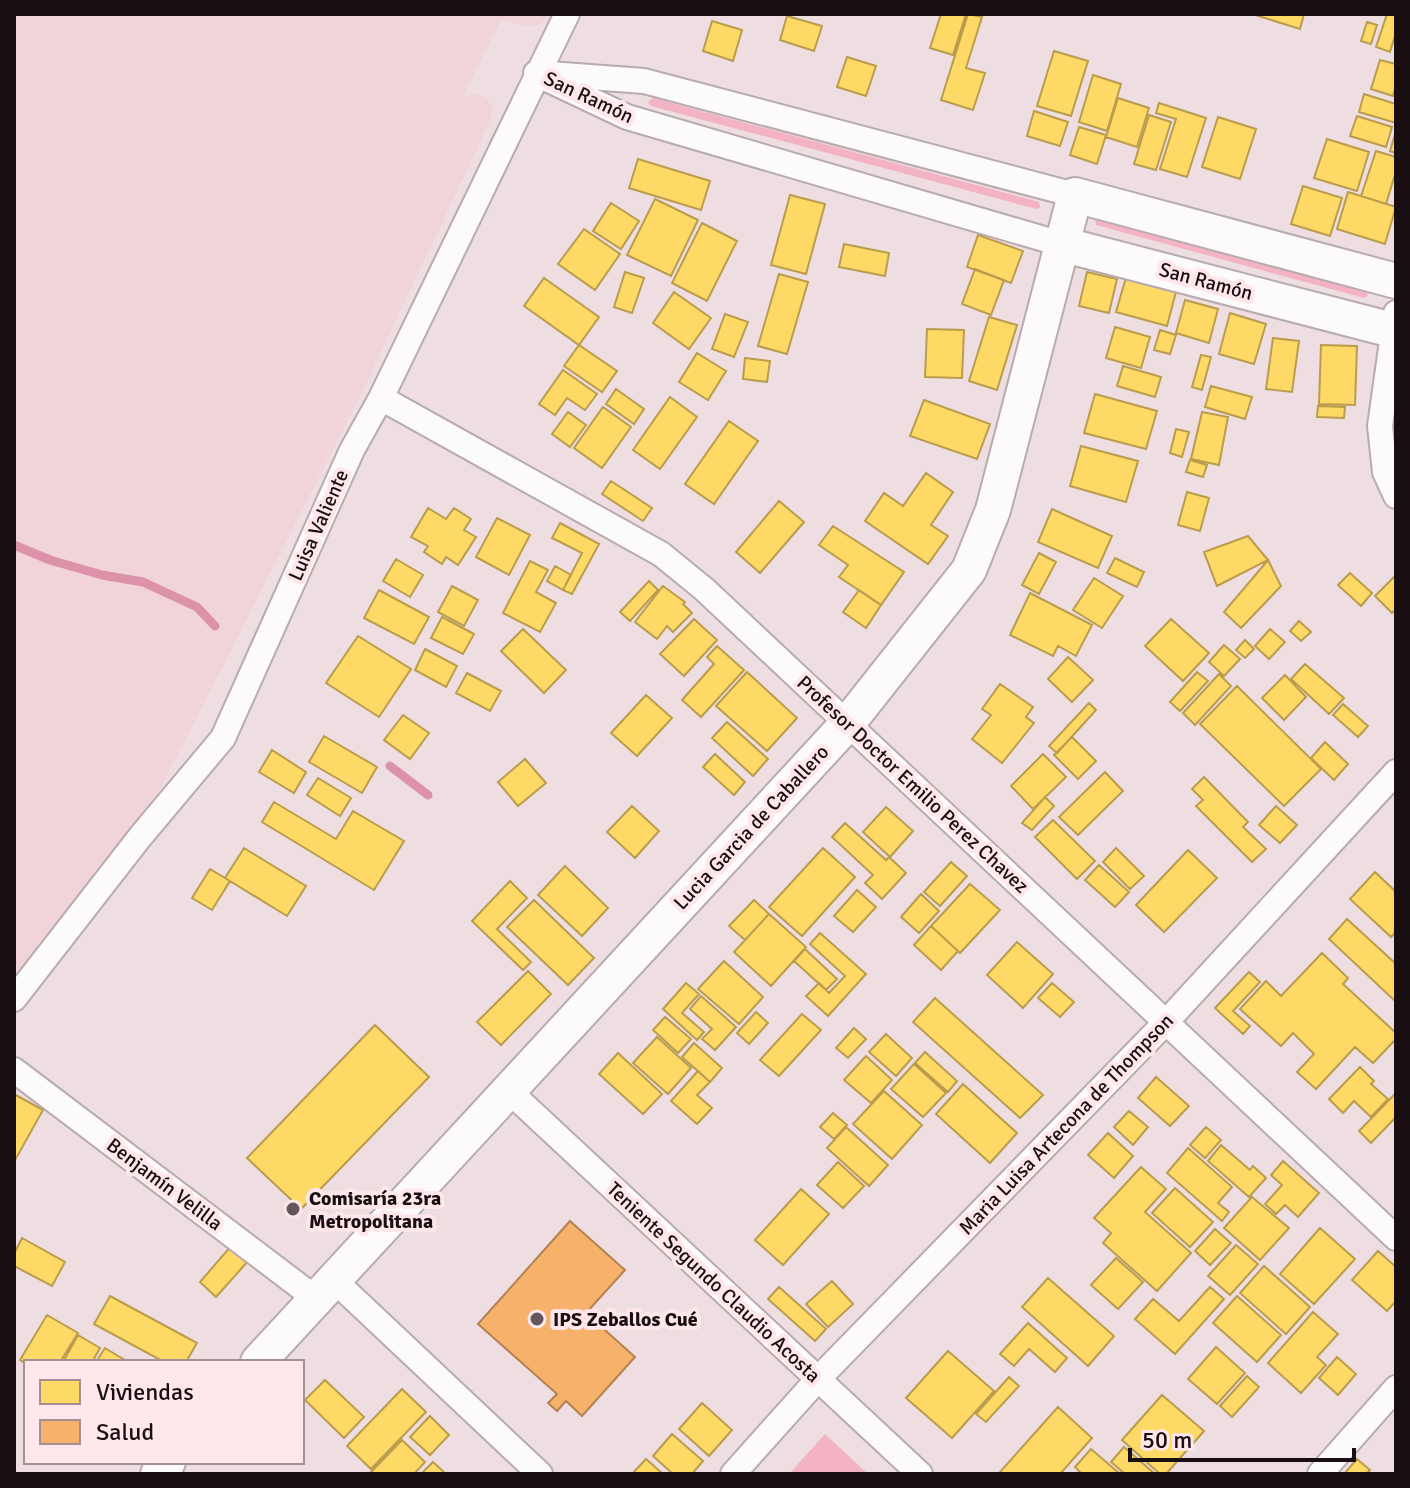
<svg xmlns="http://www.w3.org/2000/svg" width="1410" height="1488" font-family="Signika,sans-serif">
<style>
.built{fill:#f0d4da}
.green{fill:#f3b3c5}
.homes{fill:#ffd966;stroke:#ba9c4d;stroke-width:2}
.health{fill:#f6b26b;stroke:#b48150;stroke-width:2}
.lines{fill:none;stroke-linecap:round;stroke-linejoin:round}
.stream{stroke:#dc92a8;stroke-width:9}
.street-casing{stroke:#b8abae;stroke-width:28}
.secondary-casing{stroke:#b8abae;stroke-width:38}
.street{stroke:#fcfafb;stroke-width:24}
.secondary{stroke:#fcfafb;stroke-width:34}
.poi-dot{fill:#64575b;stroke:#fee6eb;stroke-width:3}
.labels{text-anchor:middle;stroke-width:8;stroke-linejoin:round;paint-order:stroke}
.street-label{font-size:20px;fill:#190f12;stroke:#fee6eb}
.poi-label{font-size:20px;font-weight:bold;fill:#190f12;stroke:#fee6eb;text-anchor:start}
</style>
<rect width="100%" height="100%" fill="#eedee2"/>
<path class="built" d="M14,14H552L540,24L528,26L501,20L463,96L478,94L487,98L492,108L491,119L363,390L185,741L150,807L14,980Z"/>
<path class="green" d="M653,98L1039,202L1040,208L1037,209L651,106L648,102Z
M1098,218L1366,290L1368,296L1364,298L1096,225L1095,220Z
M825,1434L868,1474H789Z"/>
<path class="homes" d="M941,14H966L953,55L930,48Z
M968,14L982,17L966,68L985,73L973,110L941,100Z
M1252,14H1304L1300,29Z
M1387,14H1396V32L1390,52L1376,47Z
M787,16L822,26L814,51L780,40Z
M712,21L742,30L733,61L703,51Z
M1367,22L1377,25L1371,44L1361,41Z
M1054,51L1088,61L1071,116L1037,106Z
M847,57L876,66L866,96L837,87Z
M1380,60L1396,64V85L1393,96L1371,89Z
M1093,75L1121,84L1107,131L1079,122Z
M1364,94L1396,104V123L1359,112Z
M1118,98L1149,108L1137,147L1106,137Z
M1159,103L1206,118L1187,177L1160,169L1176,119L1156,113Z
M1034,111L1068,122L1060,146L1027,136Z
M1149,115L1171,122L1156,170L1134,164Z
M1357,116L1392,127L1386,147L1350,136Z
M1218,117L1256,129L1240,179L1202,167Z
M1079,127L1106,135L1097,164L1070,155Z
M1396,131V153L1390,151Z
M1327,139L1369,152L1357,191L1314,178Z
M1376,151L1396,157V171L1386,204L1361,196Z
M638,159L710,181L701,210L629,188Z
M1303,186L1342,198L1330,236L1291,224Z
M1348,192L1396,207L1385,244L1337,229Z
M790,195L825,204L806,274L771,265Z
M655,199L698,220L671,276L627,255Z
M611,203L639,221L621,249L593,231Z
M702,223L737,241L707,301L672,283Z
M584,229L620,254L595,290L558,264Z
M978,235L1023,251L1011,283L967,267Z
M844,244L889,253L885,276L839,267Z
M975,269L1004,280L991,315L962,304Z
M625,272L644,278L632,313L614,307Z
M1087,272L1117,279L1109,313L1079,306Z
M779,274L808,282L787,354L758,346Z
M1127,274L1177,288L1167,326L1116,312Z
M544,278L599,317L579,345L524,306Z
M674,292L711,318L689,349L653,323Z
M1185,300L1218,309L1209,343L1176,333Z
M1230,313L1266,324L1254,364L1219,354Z
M725,314L748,322L734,357L712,349Z
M989,317L1017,325L997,390L969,381Z
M1115,327L1150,337L1141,368L1106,358Z
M927,329L964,330L962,378L925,377Z
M1160,330L1176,335L1170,354L1154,350Z
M1273,338L1299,341L1292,392L1266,389Z
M579,345L617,371L602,392L564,366Z
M1321,345L1357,346L1355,405L1319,404Z
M697,353L726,371L708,400L679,382Z
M1201,355L1211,357L1202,390L1192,387Z
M745,358L770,361L767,382L743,379Z
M1123,366L1161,377L1155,397L1117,386Z
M563,370L597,394L585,410L567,398L555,415L539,404Z
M1211,386L1252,397L1245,419L1205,407Z
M616,389L644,409L634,424L606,404Z
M1095,394L1157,411L1146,449L1084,433Z
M670,397L697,417L660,469L633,450Z
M924,400L990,424L977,459L910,436Z
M1318,406L1345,407L1344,418L1317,417Z
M603,407L631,427L602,468L574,448Z
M568,412L586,425L570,447L552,434Z
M1202,412L1228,417L1219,465L1191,459Z
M729,421L758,441L714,504L685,484Z
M1176,429L1189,432L1182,457L1170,453Z
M1081,446L1138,461L1126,502L1070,486Z
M1190,460L1207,465L1203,477L1186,472Z
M926,473L953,492L931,525L948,536L928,564L865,521L884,493L903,506Z
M611,481L652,508L643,521L602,494Z
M1187,492L1209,498L1200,531L1178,525Z
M779,501L804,522L760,573L736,552Z
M428,508L446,519L454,508L471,519L464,530L476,537L458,565L446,557L442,564L424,552L428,546L411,537Z
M1052,509L1112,536L1098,568L1038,542Z
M497,518L530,535L509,575L476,557Z
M560,523L599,544L572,594L563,590L582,553L552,538Z
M833,526L904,572L881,605L839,577L848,565L819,545Z
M1248,536L1268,560L1217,586L1204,552Z
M1039,553L1056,562L1039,594L1022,585Z
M1115,558L1144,572L1137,587L1107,573Z
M396,559L423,575L410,597L383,581Z
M1268,560L1281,586L1241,628L1224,612Z
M530,561L548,570L536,592L556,603L540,632L503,613Z
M555,566L571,575L563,590L547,581Z
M1350,573L1372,593L1361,606L1338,585Z
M1396,575V609L1392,613L1375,596Z
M1094,578L1123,596L1102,628L1073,610Z
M649,581L658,590L630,621L620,612Z
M452,586L478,600L464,626L438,612Z
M663,586L685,602L683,604L692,613L673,632L667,626L657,639L635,622Z
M379,590L429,617L414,644L364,618Z
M859,590L881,605L866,628L843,612Z
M1030,593L1092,625L1076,656L1058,646L1053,656L1010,635Z
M442,617L474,634L463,654L431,638Z
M694,619L717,640L684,676L660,654Z
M1171,619L1209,653L1183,681L1145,646Z
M1299,621L1311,632L1301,641L1290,631Z
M523,629L566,670L544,693L501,651Z
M1270,629L1285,642L1269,659L1255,646Z
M358,636L411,669L379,717L326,683Z
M1245,640L1254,649L1245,658L1236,650Z
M1224,645L1240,659L1224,676L1209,662Z
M717,646L744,670L701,717L682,700L714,664L707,657Z
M425,649L457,666L446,687L415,670Z
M1068,657L1093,680L1072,702L1048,679Z
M1305,664L1344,698L1329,714L1291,679Z
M747,672L797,718L767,751L716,706Z
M1197,672L1208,681L1180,711L1170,702Z
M467,673L501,691L490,711L456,693Z
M1219,674L1231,686L1195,725L1183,713Z
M1285,675L1306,697L1284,720L1262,698Z
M1000,684L1033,707L1026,717L1034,723L1002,763L972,739L991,715L982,709Z
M1237,686L1321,769L1284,806L1200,724Z
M646,695L672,718L637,756L611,733Z
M1089,703L1096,710L1057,753L1049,746Z
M1343,704L1368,726L1358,737L1333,715Z
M403,715L429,733L410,759L384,740Z
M727,722L768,759L753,776L712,738Z
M324,736L377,767L362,793L309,762Z
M1072,737L1096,761L1078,779L1054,755Z
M1325,742L1348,764L1334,780L1311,758Z
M272,750L306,772L294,793L259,772Z
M715,754L745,782L734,795L703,767Z
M1043,754L1066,777L1033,809L1011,786Z
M525,759L546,783L518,806L498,782Z
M1105,772L1123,791L1078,835L1059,817Z
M1204,777L1248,822L1243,827L1266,849L1252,862L1196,806L1203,800L1192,789Z
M318,778L351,798L340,816L307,795Z
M1045,797L1054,806L1032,830L1022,823Z
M274,802L336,839L353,811L404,841L374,890L262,822Z
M632,806L659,831L635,858L607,832Z
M1276,806L1297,825L1280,843L1259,825Z
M886,807L913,831L890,857L863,832Z
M1053,820L1095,861L1077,879L1035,837Z
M845,823L886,860L889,857L906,873L882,899L865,883L873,875L832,837Z
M244,848L306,886L287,916L225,878Z
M823,848L855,877L802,936L769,907Z
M1116,848L1144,876L1130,889L1103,862Z
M1188,850L1217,878L1164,932L1136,905Z
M951,862L967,876L940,906L924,892Z
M1099,865L1129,892L1115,907L1085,880Z
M565,866L608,908L582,936L538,895Z
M210,869L230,881L212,910L192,898Z
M1375,872L1396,892V932L1391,937L1350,899Z
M510,881L527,898L497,929L531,962L523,970L472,921Z
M970,884L1000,910L960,953L931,926Z
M857,890L876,907L853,932L834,916Z
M921,894L939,911L919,933L901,917Z
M534,900L594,958L568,985L507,927Z
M754,900L769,914L745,940L729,926Z
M769,914L806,947L771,986L734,952Z
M1347,919L1396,964V1002L1329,939Z
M931,926L958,951L941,970L914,945Z
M820,933L866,974L828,1016L806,996L819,983L829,993L845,976L810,944Z
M1017,942L1053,974L1023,1008L987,975Z
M805,949L837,979L826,990L794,961Z
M1322,953L1348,978L1343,984L1396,1033V1039L1373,1063L1355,1047L1316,1089L1297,1072L1314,1054L1293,1033L1281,1046L1240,1009L1266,981L1281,996Z
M724,961L763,997L739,1024L698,989Z
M528,971L551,994L501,1045L477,1022Z
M1249,972L1260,982L1233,1011L1250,1026L1243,1034L1215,1008Z
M686,983L699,994L682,1013L704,1032L697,1040L663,1009Z
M1052,983L1074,1002L1060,1017L1038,998Z
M701,996L736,1027L715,1050L702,1039L712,1029L690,1009Z
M935,998L1043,1095L1020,1118L913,1022Z
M756,1012L768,1023L749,1044L737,1033Z
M802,1014L821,1030L779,1076L760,1060Z
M665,1017L691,1039L678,1053L653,1030Z
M375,1025L429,1077L301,1209L247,1158Z
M854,1028L866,1039L848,1058L836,1048Z
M886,1034L912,1058L896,1076L869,1052Z
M657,1037L691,1068L668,1094L633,1063Z
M694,1043L722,1068L710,1082L682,1057Z
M925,1052L957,1081L948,1092L915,1063Z
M618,1053L662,1094L643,1114L599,1074Z
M866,1056L892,1080L871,1103L844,1080Z
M914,1064L946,1093L923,1117L891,1089Z
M1360,1067L1374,1081L1371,1084L1388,1099L1371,1117L1354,1101L1343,1113L1329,1099Z
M698,1071L710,1082L697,1095L712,1108L697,1124L671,1101Z
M1156,1077L1189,1106L1170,1126L1138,1098Z
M963,1084L1017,1133L990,1163L936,1114Z
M884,1091L922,1125L892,1159L853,1124Z
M1396,1093V1117L1371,1143L1359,1131Z
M14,1094L43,1110L14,1162Z
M1129,1111L1148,1127L1133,1145L1114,1127Z
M833,1113L847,1125L834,1139L820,1127Z
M846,1127L888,1165L869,1186L827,1148Z
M1206,1127L1221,1140L1205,1158L1190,1145Z
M1108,1133L1133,1156L1114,1178L1088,1155Z
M1221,1145L1250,1170L1253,1166L1266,1178L1249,1197L1208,1161Z
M1188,1148L1232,1187L1218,1203L1229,1212L1222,1221L1167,1173Z
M1283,1161L1319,1193L1298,1217L1285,1205L1276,1214L1265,1204L1282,1185L1271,1175Z
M838,1162L864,1186L843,1208L817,1185Z
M1141,1167L1166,1189L1145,1212L1191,1253L1157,1291L1103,1243L1111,1233L1094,1218Z
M1175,1188L1213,1222L1190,1247L1152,1213Z
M801,1189L829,1214L783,1265L755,1240Z
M1252,1197L1289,1228L1260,1260L1224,1228Z
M1320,1228L1355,1259L1314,1304L1280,1274Z
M1215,1229L1231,1243L1210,1265L1195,1251Z
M22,1238L65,1262L52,1286L14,1266V1254Z
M232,1245L249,1260L216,1297L200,1282Z
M1236,1245L1258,1264L1230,1295L1208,1276Z
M1378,1251L1396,1267V1301L1387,1311L1352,1280Z
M1116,1258L1143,1282L1118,1309L1091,1285Z
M1264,1266L1310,1307L1286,1334L1240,1293Z
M1048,1278L1114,1336L1088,1366L1022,1307Z
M832,1281L853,1304L828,1327L806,1304Z
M779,1287L826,1329L815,1341L768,1299Z
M1210,1287L1224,1299L1175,1354L1135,1319L1153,1299L1179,1321Z
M110,1296L197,1343L186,1362H164L94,1324Z
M1237,1296L1281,1335L1257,1362L1213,1323Z
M1313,1312L1338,1334L1317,1357L1326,1365L1301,1393L1268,1363Z
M47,1315L78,1333L60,1362L26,1364L20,1360Z
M1028,1323L1067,1358L1055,1372L1029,1349L1014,1366L1000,1354Z
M78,1335L100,1348L92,1362H63Z
M1216,1347L1245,1373L1217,1404L1188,1379Z
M105,1348L128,1362H96Z
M948,1351L994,1391L952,1438L906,1398Z
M1337,1357L1356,1374L1338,1395L1319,1378Z
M1247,1376L1259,1387L1232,1417L1220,1406Z
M1009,1377L1019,1386L986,1422L976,1414Z
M325,1380L364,1417L344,1438L305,1400Z
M402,1389L426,1412L371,1469L347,1446Z
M1162,1395L1204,1431L1166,1474H1160L1122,1440Z
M702,1403L732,1430L709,1456L679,1429Z
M1058,1407L1092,1438L1060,1474H1003L1000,1472Z
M430,1416L449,1435L430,1455L410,1437Z
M672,1434L703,1461L692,1474H673L653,1456Z
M402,1440L425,1462L414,1474H369Z
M1124,1447L1155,1474H1125L1111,1462Z
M1091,1449L1120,1474H1082L1075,1467Z
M646,1459L663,1474H632Z
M1357,1459L1370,1470L1366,1474H1344Z
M433,1462L446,1474H421Z"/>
<path class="health" d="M570,1221L625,1270L586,1313L635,1357L582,1416L566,1401L557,1411L548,1403L557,1394L478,1324Z"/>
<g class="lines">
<path class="stream" d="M14,545L50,560L102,575L143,582L197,607L215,626
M390,766L428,795"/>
<g class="street-casing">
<path id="street" d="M536,73L644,81L1075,195
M549,80L627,117L1061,244
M1396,313L1380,426L1385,472L1396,496
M381,398L661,554L704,589L1396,1238
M14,999L140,837L223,738L352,450L381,398L567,14
M14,1070L315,1298
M508,1090L920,1474
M335,1281L540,1474
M733,1474L818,1379L1167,1021L1396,772
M1320,1474L1396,1388"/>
</g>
<g class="secondary-casing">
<path id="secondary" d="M1061,244L1396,331
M258,1362L848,723L969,570L993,510L1075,195L1396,281
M158,1474L168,1462"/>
</g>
<use href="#street" class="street"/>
<use href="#secondary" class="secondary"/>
</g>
<g class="poi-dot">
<circle cx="293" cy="1209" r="8"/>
<circle cx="537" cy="1319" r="8"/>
</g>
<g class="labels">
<g class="street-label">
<text transform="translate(589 97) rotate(25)" y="7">San Ramón</text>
<text transform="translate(1206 281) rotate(15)" y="7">San Ramón</text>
<text transform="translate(318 525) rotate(-66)" y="7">Luisa Valiente</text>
<text transform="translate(913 784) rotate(43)" y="7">Profesor Doctor Emilio Perez Chavez</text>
<text transform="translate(751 827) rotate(-47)" y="7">Lucia Garcia de Caballero</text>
<text transform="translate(1066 1124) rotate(-46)" y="7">Maria Luisa Artecona de Thompson</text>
<text transform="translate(165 1184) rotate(37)" y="7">Benjamín Velilla</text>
<text transform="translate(714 1282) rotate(43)" y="7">Teniente Segundo Claudio Acosta</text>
</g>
<g class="poi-label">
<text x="309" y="1205">Comisaría 23ra<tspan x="309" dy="23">Metropolitana</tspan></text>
<text x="553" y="1326">IPS Zeballos Cué</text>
</g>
</g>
<rect width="1410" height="1488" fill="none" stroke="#190f12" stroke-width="32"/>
<rect x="24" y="1360" width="280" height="104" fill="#fee6eb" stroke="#a29094" stroke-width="2"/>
<rect x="40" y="1380" width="40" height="24" fill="#ffd966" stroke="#a29094" stroke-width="2"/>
<text x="96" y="1400" font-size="24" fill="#190f12">Viviendas</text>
<rect x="40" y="1420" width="40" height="24" fill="#f6b26b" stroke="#a29094" stroke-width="2"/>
<text x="96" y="1440" font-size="24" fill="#190f12">Salud</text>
<path d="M1130 1448v12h224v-12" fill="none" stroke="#190f12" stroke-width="4"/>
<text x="1142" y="1448" font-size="24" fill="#190f12" stroke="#fee6eb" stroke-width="6" paint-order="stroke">50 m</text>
</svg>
